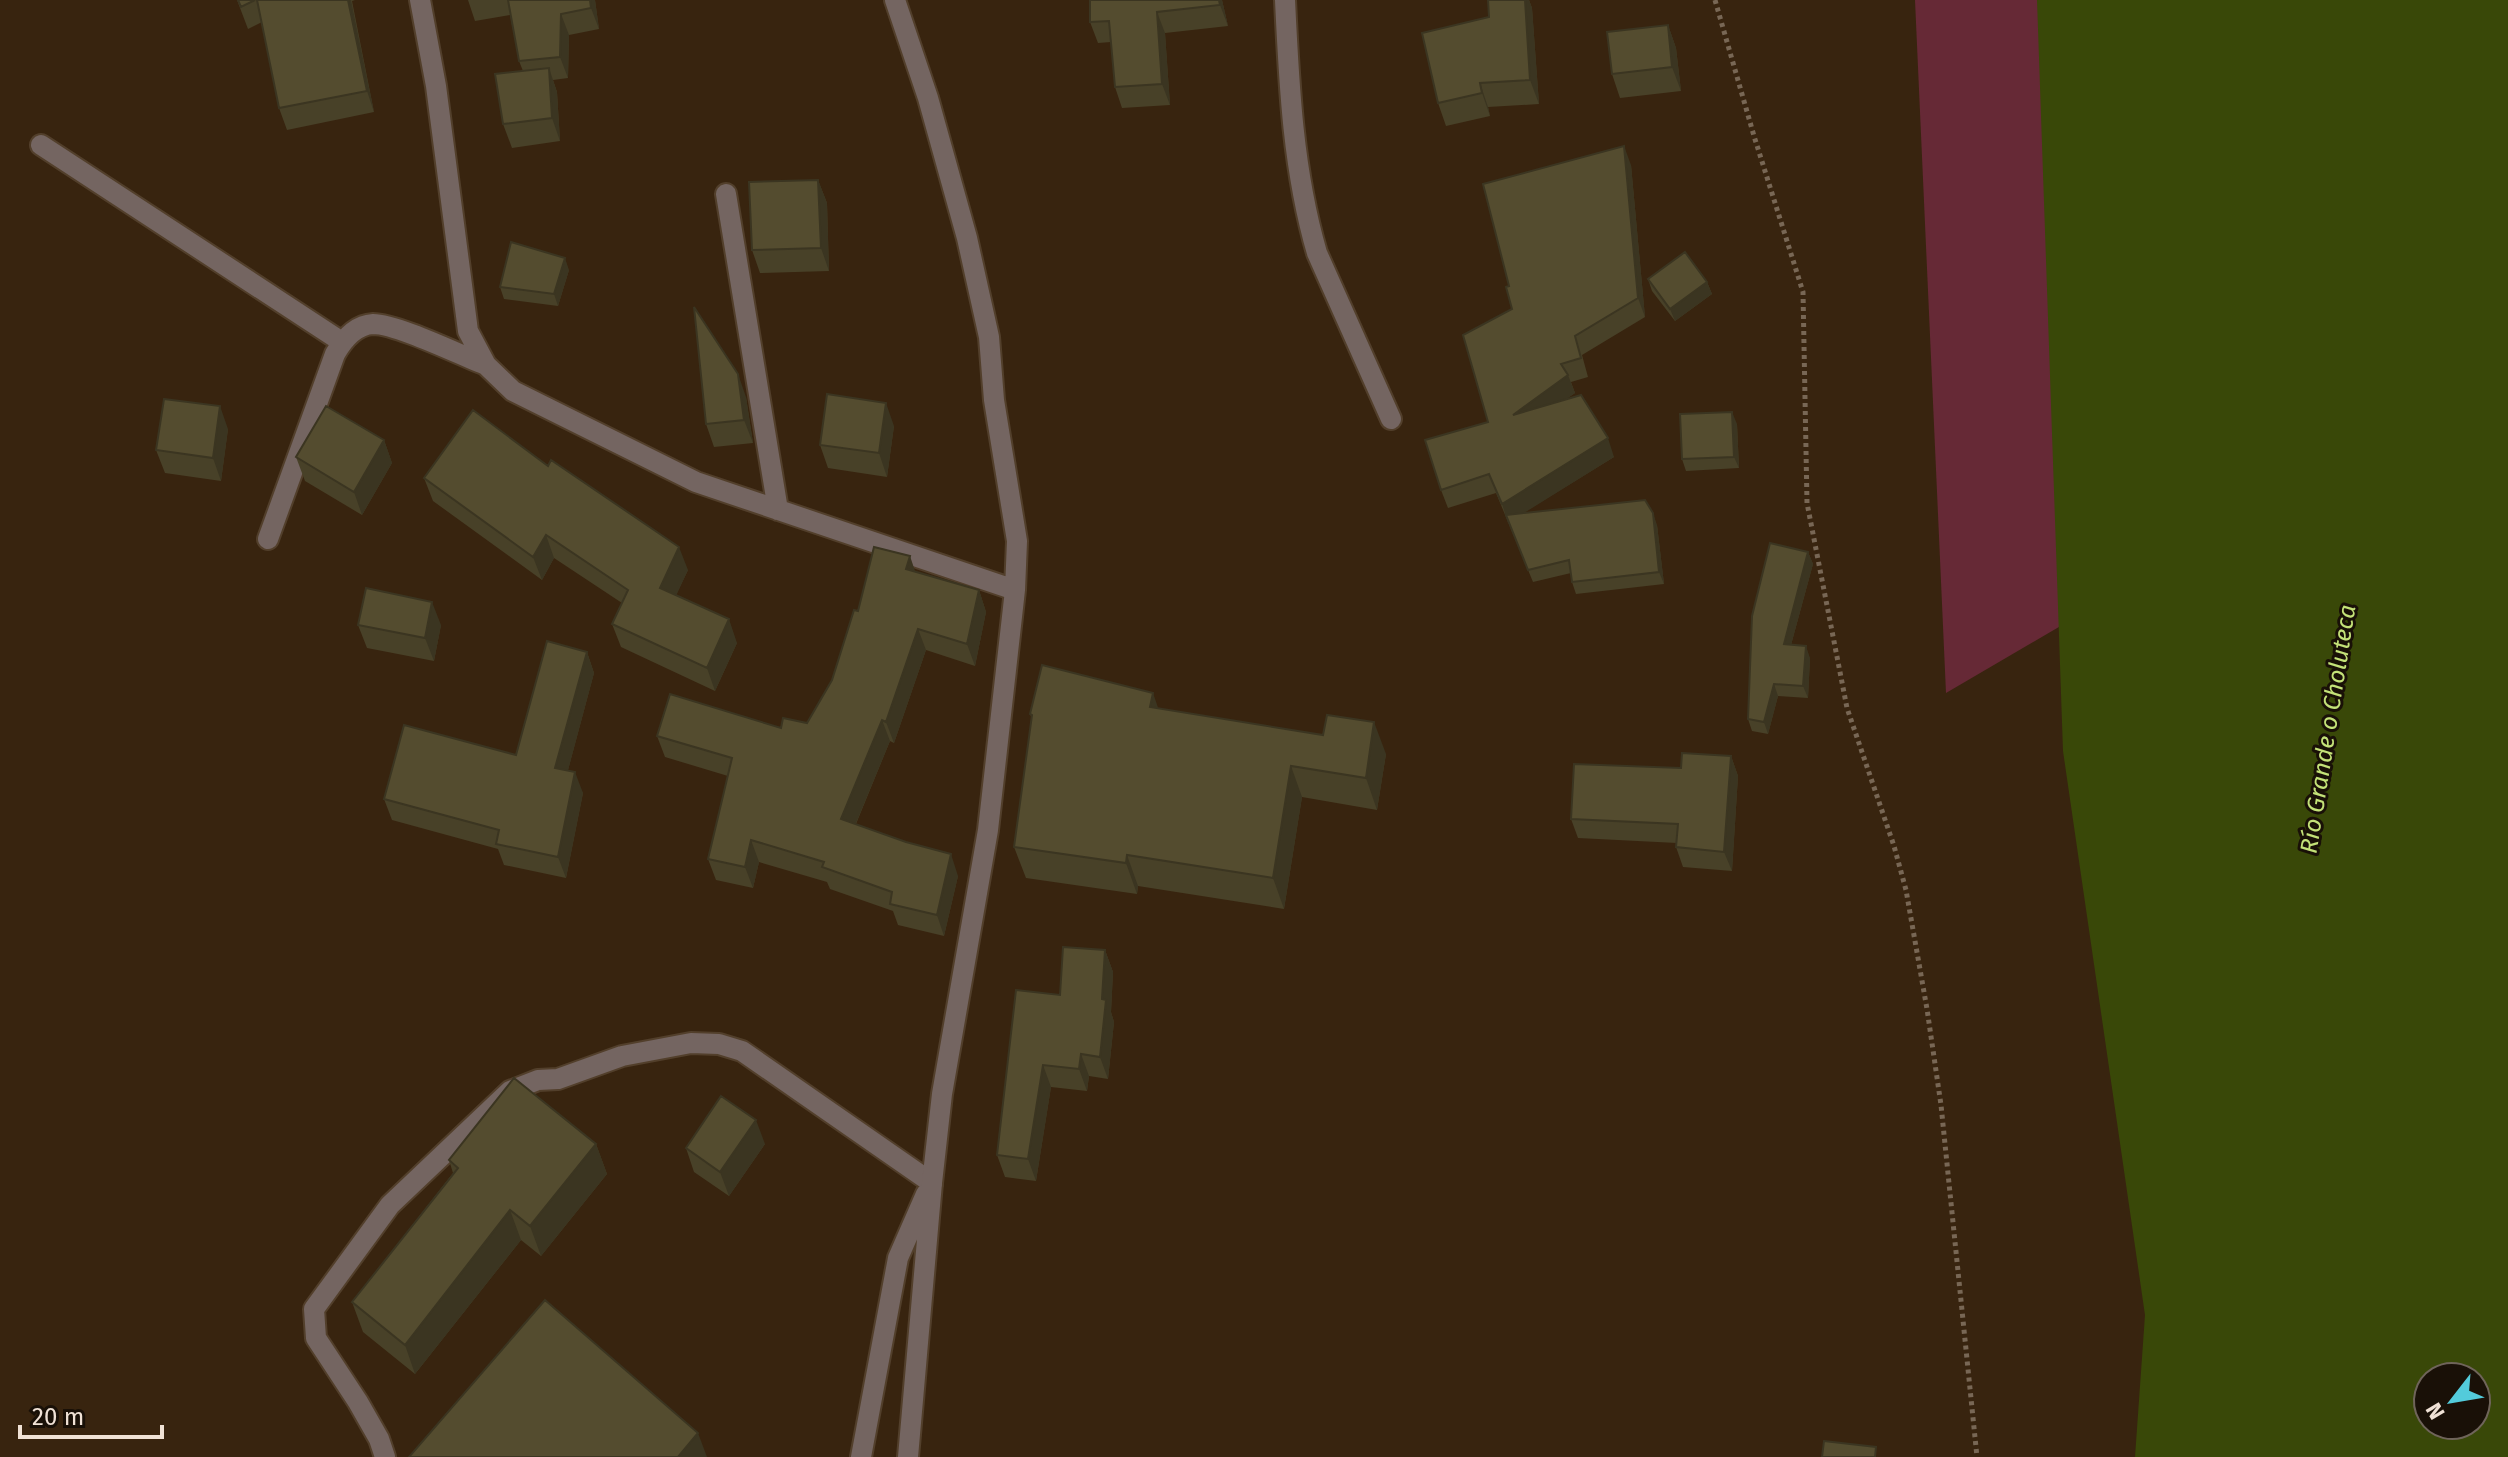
<svg xmlns="http://www.w3.org/2000/svg" width="2508" height="1457" font-family="'Fira Sans',sans-serif">
<style>
.green{fill:#662936}
.water{fill:#394808;fill-rule:evenodd}
.lines{fill:none;stroke-linecap:round;stroke-linejoin:round}
.service-casing{stroke:#523f2b;stroke-width:24}
.minor-casing{stroke:#523f2b;stroke-width:24}
.path{stroke:#786755;stroke-width:5;stroke-dasharray:4 4;stroke-linecap:butt}
.service{stroke:#746561;stroke-width:20}
.minor{stroke:#746561;stroke-width:20}
.wall{fill:#484128}
.shaded-wall{fill:#3b3521}
.building{fill:#544c2f;stroke:#3b3521;stroke-width:2}
.labels{text-anchor:middle;stroke-width:6;stroke-linejoin:round;paint-order:stroke}
.water-label{font-size:24px;font-style:italic;fill:#c4e278;stroke:#191007}
</style>
<rect width="100%" height="100%" fill="#38240f"/>
<path class="green" d="M1915,0H2316L2298,487L1946,693Z"/>
<path class="water" d="M2037,0H2508V1457H2135L2145,1315L2063,751ZM2428,1377H2476V1425H2428Z"/>
<g class="lines">
<g class="service-casing">
<path id="service" d="M385,1457L379,1439L358,1402L316,1338L314,1309L390,1205L510,1091L538,1080L558,1079L622,1056L691,1043L719,1044L742,1051L932,1183"/>
</g>
<g class="minor-casing">
<path id="minor" d="M420,0L436,86L468,331L486,365L513,391L696,482L1015,590
M895,0L928,98L967,238L989,337L994,400L1017,541L1015,590L988,830L942,1094L932,1183L908,1457
M1285,0C1289,85 1293,171 1317,253L1391,419
M41,145L342,342
M726,194L778,510
M268,539L335,354C343,340 355,325 373,324C397,324 460,355 486,365
M861,1457L898,1258L926,1194"/>
</g>
<path class="path" d="M1715,0L1754,136L1803,292L1807,503L1847,708L1894,846L1906,890L1927,1009L1941,1105L1977,1457"/>
<use href="#service" class="service"/>
<use href="#minor" class="minor"/>
</g>
<path class="wall" d="M237,0H355L352,1L374,112L287,130L279,108L262,22L248,29Z
M468,0H595L599,29L569,35L568,78L553,80L557,92L560,141L512,148L503,124L523,71L519,61L510,15L475,21Z
M1222,0L1228,26L1165,33L1170,105L1122,108L1115,87L1111,42L1098,43L1090,22Z
M1488,0H1529L1532,8L1539,104L1488,107L1490,116L1446,126L1438,103L1489,17Z
M1668,25L1676,48L1681,91L1620,98L1612,74Z
M1631,165L1645,317L1582,355L1588,377L1571,382L1575,393L1566,399L1614,457L1523,513L1657,525L1664,584L1576,594L1572,582L1571,573L1533,582L1496,493L1448,508L1441,490L1488,422L1512,309L1509,286Z
M818,180L827,203L829,271L760,273L752,250Z
M569,270L558,306L504,299L500,287Z
M1648,279L1707,282L1712,294L1675,321L1652,291Z
M746,397L753,443L714,447L706,424Z
M1737,424L1739,468L1686,471L1682,459Z
M894,426L887,477L828,468L820,445Z
M228,429L221,481L165,473L156,450Z
M384,440L392,463L362,515L305,481L296,457Z
M424,478L688,570L676,595L737,643L715,691L621,647L612,624L622,603L554,558L542,580L433,501Z
M1808,552L1813,564L1791,645L1810,658L1808,698L1778,696L1768,734L1752,731L1748,719Z
M915,572L979,590L986,612L975,666L926,650L894,743L890,741L856,824L958,876L944,936L898,925L893,911L830,889L827,882L759,862L753,888L716,880L708,859L728,776L665,757L657,736L781,728L807,723L832,680L858,611Z
M358,625H441L434,661L367,648Z
M587,652L594,673L568,770L583,793L566,878L504,865L498,849L392,820L384,799L516,755Z
M1158,709L1386,754L1377,810L1302,797L1284,909L1138,886L1137,894L1026,878L1014,847L1032,719L1030,714Z
M1731,756L1738,776L1732,871L1683,867L1676,847L1677,843L1578,838L1571,819L1681,768Z
M1105,950L1113,972L1111,1012L1114,1022L1108,1079L1089,1076L1087,1091L1051,1087L1036,1181L1005,1177L997,1155L1060,995Z
M596,1144L607,1174L541,1256L521,1240L415,1374L363,1332L352,1302L453,1173L449,1160Z
M765,1144L729,1196L694,1172L686,1148Z"/>
<path class="shaded-wall" d="M348,0H351L374,112L367,91Z
M590,0H595L599,29L591,8Z
M1219,0H1222L1228,26L1220,5Z
M1525,0H1529L1532,8L1539,104L1530,80Z
M1157,12L1165,33L1170,105L1162,84Z
M561,14L569,35L568,78L560,57Z
M1668,25L1676,48L1681,91L1672,67Z
M549,68L557,92L560,141L552,118Z
M1480,83L1488,107L1490,116L1482,93Z
M1624,146L1631,165L1645,317L1638,298Z
M818,180L827,203L829,271L821,248Z
M565,258L569,270L558,306L554,294Z
M1707,282L1712,294L1675,321L1670,309Z
M738,374L746,397L753,443L744,420Z
M1568,375L1575,393L1519,433L1513,415Z
M886,403L894,426L887,477L879,453Z
M220,406L228,429L221,481L213,458Z
M1732,412L1737,424L1739,468L1734,457Z
M1608,438L1614,457L1508,523L1502,504Z
M384,440L392,463L362,515L354,492Z
M1653,513L1657,525L1664,584L1659,572Z
M546,535L554,558L542,580L533,557Z
M679,547L688,570L669,611L660,588Z
M1808,552L1813,564L1788,656L1784,644Z
M910,556L917,577L906,569Z
M979,590L986,612L975,666L967,644Z
M432,602L441,625L434,661L425,638Z
M729,619L737,643L715,691L707,668Z
M918,629L926,650L894,743L886,722Z
M1806,646L1810,658L1808,698L1803,686Z
M587,652L594,673L563,789L555,768Z
M1774,684L1778,696L1768,734L1764,722Z
M1153,693L1164,725L1150,707Z
M882,720L890,741L849,840L841,819Z
M1374,722L1386,754L1377,810L1366,778Z
M1731,756L1738,776L1732,871L1724,852Z
M1291,766L1302,797L1284,909L1273,878Z
M575,772L583,793L566,878L558,857Z
M751,840L759,862L753,888L745,867Z
M951,854L958,876L944,936L937,915Z
M1127,855L1138,886L1137,894L1126,863Z
M1105,950L1113,972L1111,1012L1114,1022L1108,1079L1100,1057Z
M1081,1054L1089,1076L1087,1091L1079,1069Z
M1043,1065L1051,1087L1036,1181L1028,1159Z
M756,1120L765,1144L729,1196L720,1172Z
M596,1144L607,1174L541,1256L530,1226Z
M510,1210L521,1240L415,1374L405,1345Z
M698,1433L707,1457H678Z"/>
<path class="building" d="M238,0H255L241,7Z
M257,0H348L367,91L279,108Z
M508,0H590L591,8L561,14L560,57L519,61Z
M1090,0H1219L1220,5L1157,12L1162,84L1115,87L1109,21L1090,22Z
M1488,0H1525L1530,80L1480,83L1482,93L1438,103L1422,33L1489,17Z
M1668,25L1672,67L1612,74L1607,32Z
M549,68L552,118L503,124L495,74Z
M1624,146L1638,298L1575,336L1581,358L1561,364L1568,375L1513,415L1581,395L1608,438L1502,504L1489,474L1441,490L1425,440L1488,422L1463,335L1512,309L1506,287L1509,286L1483,184Z
M818,180L821,248L752,250L749,182Z
M511,242L565,258L554,294L500,287Z
M1685,252L1707,282L1670,309L1648,279Z
M694,307L738,374L744,420L706,424Z
M827,394L886,403L879,453L820,445Z
M164,399L220,406L213,458L156,450Z
M326,406L384,440L354,492L296,457Z
M473,410L548,466L551,460L679,547L660,588L729,619L707,668L612,624L628,590L546,535L533,557L424,478Z
M1732,412L1734,457L1682,459L1680,414Z
M1645,500L1653,513L1659,572L1572,582L1569,560L1528,570L1506,515Z
M1770,543L1808,552L1784,644L1806,646L1803,686L1774,684L1764,722L1748,719L1752,616Z
M874,547L910,556L906,569L979,590L967,644L918,629L886,722L882,720L841,819L906,842L951,854L937,915L890,904L892,892L822,867L824,862L751,840L745,867L708,859L732,758L657,736L670,694L781,728L783,718L807,723L832,680L854,610L858,611Z
M366,588L432,602L425,638L358,625Z
M547,641L587,652L555,768L575,772L558,857L496,844L499,830L384,799L404,725L516,755Z
M1042,665L1153,693L1150,707L1323,735L1327,715L1374,722L1366,778L1291,766L1273,878L1127,855L1126,863L1014,847L1032,715L1030,714Z
M1682,753L1731,756L1724,852L1676,847L1678,824L1571,819L1574,764L1681,768Z
M1063,947L1105,950L1102,999L1106,1000L1100,1057L1081,1054L1079,1069L1043,1065L1028,1159L997,1155L1016,990L1060,995Z
M514,1078L596,1144L530,1226L510,1210L405,1345L352,1302L458,1168L449,1160Z
M721,1096L756,1120L720,1172L686,1148Z
M545,1300L698,1433L678,1457H409Z
M1824,1441L1876,1447L1875,1457H1822Z"/>
<g class="labels">
<g class="water-label">
<text transform="translate(2328 729) rotate(-81)" y="8">Río Grande o Choluteca</text>
</g>
</g>
<g transform="translate(2452 1401) rotate(239)"><circle r="38" fill="#191007" stroke="#6f645a" stroke-width="2"/>
<path d="M0-6L14 30L0 20L-14 30Z" fill="#53cbdb"/>
<text y="-12" font-size="22" font-weight="bold" text-anchor="middle" fill="#f0e2d6">N</text>
</g>
<path d="M20 1425v12h142v-12" fill="none" stroke="#f0e2d6" stroke-width="4"/>
<text x="32" y="1425" font-size="24" fill="#f0e2d6" stroke="#191007" stroke-width="6" paint-order="stroke">20 m</text>
</svg>
